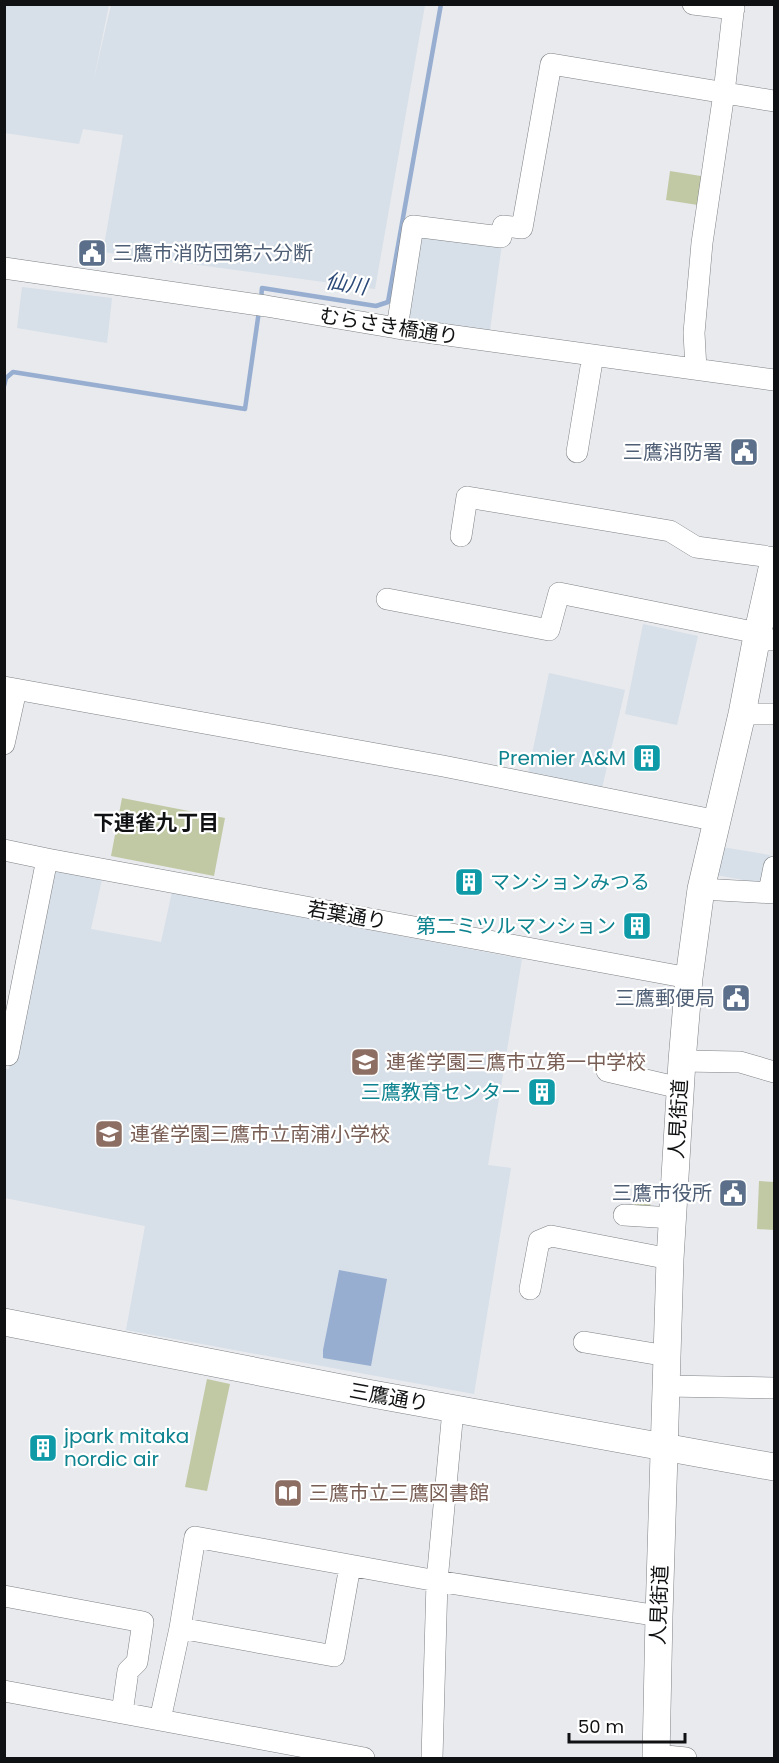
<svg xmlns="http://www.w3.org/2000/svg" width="779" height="1763" font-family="Poppins,'Noto Sans JP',sans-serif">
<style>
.built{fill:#d7dfe8}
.green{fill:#c0c9a4}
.water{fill:#97aed0}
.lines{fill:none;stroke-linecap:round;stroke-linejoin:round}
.stream{stroke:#97aed0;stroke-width:4.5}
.minor-casing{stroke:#7f8285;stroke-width:22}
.major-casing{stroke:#7f8285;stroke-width:28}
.minor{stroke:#fff;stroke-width:21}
.major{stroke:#fff;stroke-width:27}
.labels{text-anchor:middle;stroke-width:4.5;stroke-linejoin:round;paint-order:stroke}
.service-label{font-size:20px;fill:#4e5e75;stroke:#fff;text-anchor:end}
.street-label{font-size:20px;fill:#101112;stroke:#fff}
.culture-label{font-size:20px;fill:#0d838f;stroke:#fff;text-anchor:end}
.education-label{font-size:20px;fill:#785e54;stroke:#fff;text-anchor:start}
.water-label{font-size:21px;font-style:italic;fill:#2b4977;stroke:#fff}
.neighbourhood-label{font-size:21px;font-weight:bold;fill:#101112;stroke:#fff}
</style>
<rect width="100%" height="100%" fill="#e8eaee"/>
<path class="built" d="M5,4L109,5L93,83L111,5H425L375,289L103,252L123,135L83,129L79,144L5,133Z
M415,234L502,244L490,330L403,320Z
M22,287L112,298L107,343L17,328Z
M643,624L698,636L677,725L625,714Z
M549,673L625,690L602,788L528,773Z
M722,847L770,855L764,884L717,875Z
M48,869L102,879L91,929L161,942L172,892L522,959L488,1165L511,1168L474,1394L126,1330L145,1226L5,1198L4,1069H9L20,996Z"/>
<path class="green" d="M670,171L707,177L704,206L666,200Z
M122,798L225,818L214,876L111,856Z
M759,1181L774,1182V1230L757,1229Z
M634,1190L651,1191L650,1211L633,1207Z
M207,1379L230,1384L207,1491L185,1487Z"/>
<path class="water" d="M339,1270L387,1279L371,1366L323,1358V1350Z"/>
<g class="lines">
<path class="stream" d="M261,299L262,288L376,306L388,302L441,4
M4,386L6,378L13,372L245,409L259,311"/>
<g class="minor-casing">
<path id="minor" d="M693,4L734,9
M4,268L266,306L397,328L774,380
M397,328L413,226L501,237L503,226L522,228L551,64L774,101
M696,369L694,333L702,243L724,93L734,4
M577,452L593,355
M461,536L467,497L670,531L696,547L764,556L774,561
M387,599L549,630L559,593L748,631L767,640H774
M4,687L443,766L718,821
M742,714H774
M4,744L16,690
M4,850L47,859L689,978
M701,889L774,893
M769,892L774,867
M8,1055L47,859
M682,1061L740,1062L774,1072
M607,1071L680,1088
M624,1215L673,1218
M530,1289L539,1241L551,1236L670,1259
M584,1342L667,1356
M666,1386L774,1388
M4,1596L143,1622L137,1662L128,1671L122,1713
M180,1628L334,1656L350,1566
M4,1691L364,1758
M160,1720L180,1628L195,1537L437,1581L659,1616
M656,1755L686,1758
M432,1758L437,1581L452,1421L458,1410"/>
</g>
<g class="major-casing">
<path id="major" d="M4,1322L367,1393L774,1467
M656,1758L659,1616L670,1259L682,1061L689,978L701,889L742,714L757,636L774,560"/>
</g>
<use href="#minor" class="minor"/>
<use href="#major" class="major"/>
</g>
<defs>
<g id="civic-square" transform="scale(1.5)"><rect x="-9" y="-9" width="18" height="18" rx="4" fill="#5c6f8a" stroke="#fff"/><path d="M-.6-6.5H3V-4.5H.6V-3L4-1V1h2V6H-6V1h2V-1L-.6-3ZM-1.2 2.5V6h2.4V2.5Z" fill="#fff"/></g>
<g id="building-square" transform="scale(1.5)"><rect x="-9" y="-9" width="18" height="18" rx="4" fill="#0f9aa8" stroke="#fff"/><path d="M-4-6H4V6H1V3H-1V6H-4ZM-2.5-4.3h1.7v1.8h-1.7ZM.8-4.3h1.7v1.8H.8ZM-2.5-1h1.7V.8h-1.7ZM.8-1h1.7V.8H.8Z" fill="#fff"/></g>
<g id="school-square" transform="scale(1.5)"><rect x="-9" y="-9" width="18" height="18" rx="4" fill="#8d6e63" stroke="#fff"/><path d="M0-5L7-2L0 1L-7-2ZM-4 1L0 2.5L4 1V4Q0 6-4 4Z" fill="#fff"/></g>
<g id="library-square" transform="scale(1.5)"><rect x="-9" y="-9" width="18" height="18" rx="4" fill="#8d6e63" stroke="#fff"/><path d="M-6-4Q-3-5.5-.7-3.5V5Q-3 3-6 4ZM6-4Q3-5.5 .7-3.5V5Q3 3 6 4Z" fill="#fff"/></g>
</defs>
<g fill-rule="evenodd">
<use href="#civic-square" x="92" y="253"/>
<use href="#civic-square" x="744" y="452"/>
<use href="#building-square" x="647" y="758"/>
<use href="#building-square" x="469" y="882"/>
<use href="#building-square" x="637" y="926"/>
<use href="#civic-square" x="736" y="998"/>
<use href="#school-square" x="365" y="1062"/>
<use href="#building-square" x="542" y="1092"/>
<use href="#school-square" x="109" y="1134"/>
<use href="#civic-square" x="733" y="1193"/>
<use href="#building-square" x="43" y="1448"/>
<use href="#library-square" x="288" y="1493"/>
</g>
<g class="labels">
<g class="service-label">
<text x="113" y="260" text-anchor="start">三鷹市消防団第六分断</text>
<text x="723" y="459">三鷹消防署</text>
<text x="715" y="1005">三鷹郵便局</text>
<text x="712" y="1200">三鷹市役所</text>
</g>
<g class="street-label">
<text transform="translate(389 326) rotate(9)" y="7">むらさき橋通り</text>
<text transform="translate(347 915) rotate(10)" y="7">若葉通り</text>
<text transform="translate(678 1119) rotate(-87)" y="7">人見街道</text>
<text transform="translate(389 1397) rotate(10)" y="7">三鷹通り</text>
<text transform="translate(659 1605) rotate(-88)" y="7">人見街道</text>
</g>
<g class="culture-label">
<text x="626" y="765">Premier A&amp;M</text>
<text x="490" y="889" text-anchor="start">マンションみつる</text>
<text x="616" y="933">第二ミツルマンション</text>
<text x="521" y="1099">三鷹教育センター</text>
<text x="64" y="1443" text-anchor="start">jpark mitaka<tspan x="64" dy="23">nordic air</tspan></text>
</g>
<g class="education-label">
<text x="386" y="1069">連雀学園三鷹市立第一中学校</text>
<text x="130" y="1141">連雀学園三鷹市立南浦小学校</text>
<text x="309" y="1500">三鷹市立三鷹図書館</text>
</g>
<g class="water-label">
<text transform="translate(346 284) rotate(9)" y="7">仙川</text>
</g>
<g class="neighbourhood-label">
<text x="156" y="830">下連雀九丁目</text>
</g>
</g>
<rect width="779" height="1763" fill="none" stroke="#101112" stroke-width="12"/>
<path d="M569 1733v9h116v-9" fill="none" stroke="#101112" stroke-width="3"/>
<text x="578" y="1733" font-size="18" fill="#101112" stroke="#ffffff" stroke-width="4.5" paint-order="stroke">50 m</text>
</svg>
